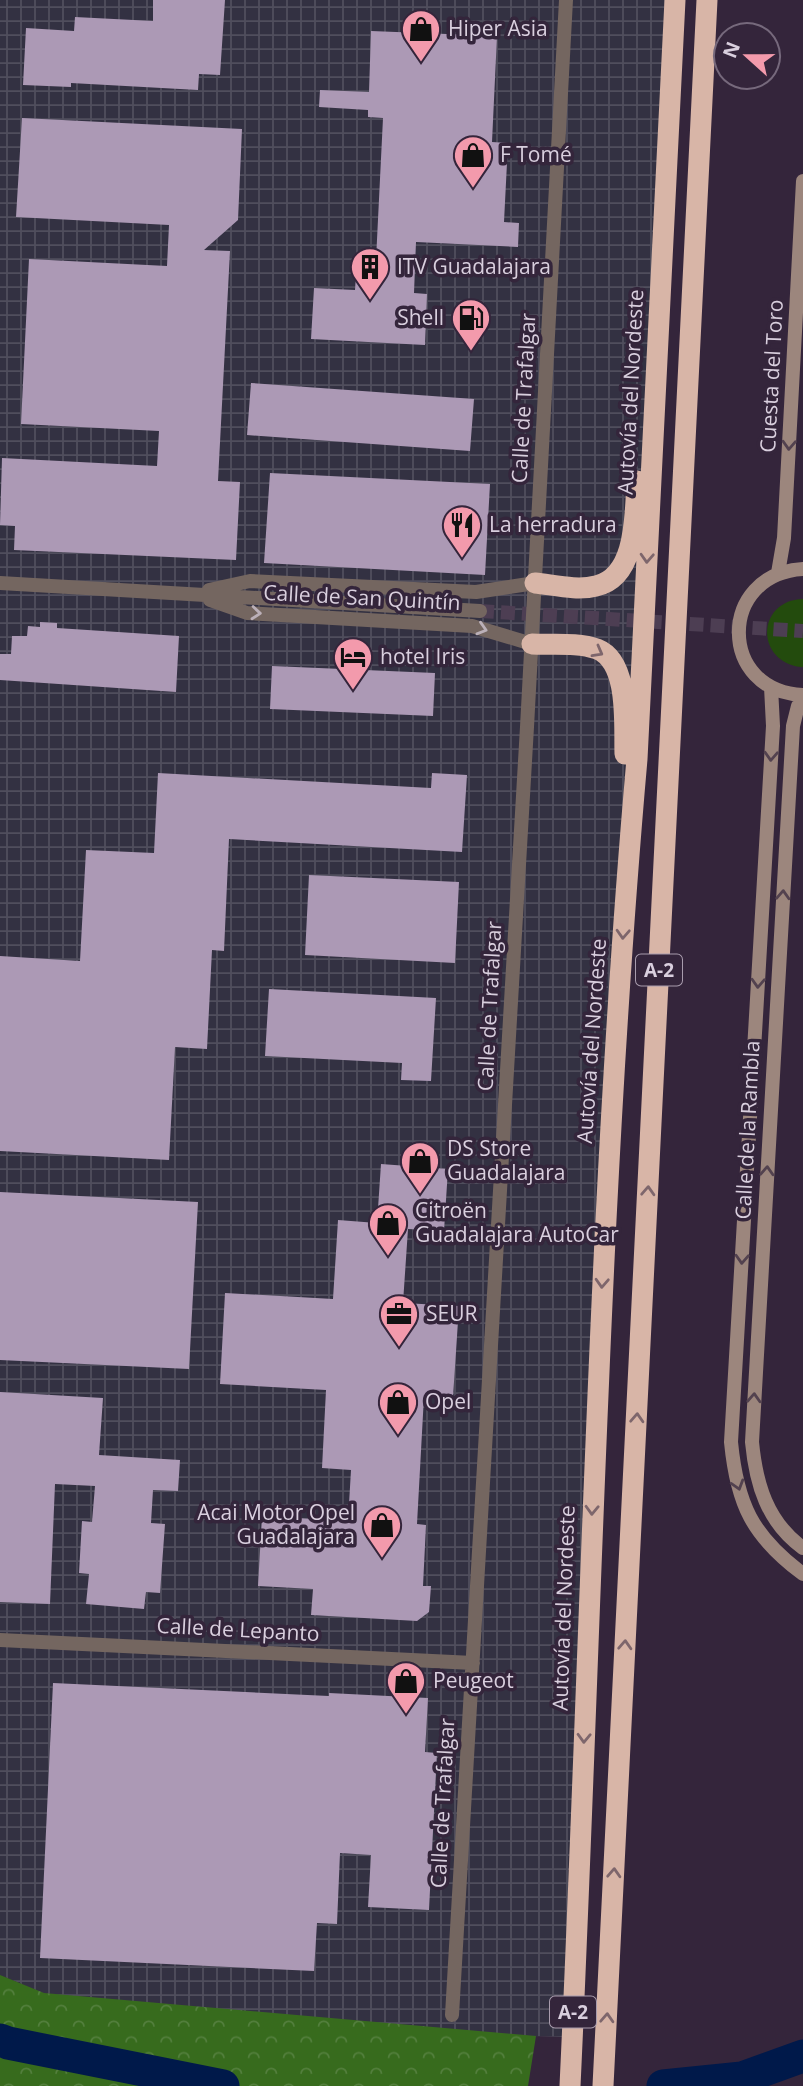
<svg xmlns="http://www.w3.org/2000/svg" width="803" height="2086" font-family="'Open Sans',sans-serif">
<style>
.industrial{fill:url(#industrial-grid)}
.grass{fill:#234b0d}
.forest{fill:url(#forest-crowns)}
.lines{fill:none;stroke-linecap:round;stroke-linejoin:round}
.river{stroke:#00194a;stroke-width:33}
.building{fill:#ac99b5}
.street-tunnel{stroke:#4d3e53;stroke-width:14;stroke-dasharray:14 7;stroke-linecap:butt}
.street{stroke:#746660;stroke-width:14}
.secondary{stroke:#9c867d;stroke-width:14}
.highway{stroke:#d8b5a7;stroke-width:21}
.oneway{stroke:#53424f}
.oneway2{stroke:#7e666c}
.oneway3{stroke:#bbb0b8}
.labels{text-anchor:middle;stroke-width:7;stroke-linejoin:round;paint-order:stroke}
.shield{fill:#34253b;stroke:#a89cad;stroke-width:2}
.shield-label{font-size:19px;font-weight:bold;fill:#d9cfde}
.poi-label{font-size:21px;fill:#d9cfde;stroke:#34253b;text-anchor:start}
.street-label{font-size:21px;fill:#d9cfde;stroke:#34253b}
</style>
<defs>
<pattern id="industrial-grid" width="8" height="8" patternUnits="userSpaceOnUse" patternTransform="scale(1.75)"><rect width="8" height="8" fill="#333142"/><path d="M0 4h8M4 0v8" fill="none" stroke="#504e5d"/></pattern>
<pattern id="forest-crowns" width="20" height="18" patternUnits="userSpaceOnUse" patternTransform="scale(1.75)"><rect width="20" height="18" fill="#376b1d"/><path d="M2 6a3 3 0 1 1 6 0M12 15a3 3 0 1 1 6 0" fill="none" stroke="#537f3d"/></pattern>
</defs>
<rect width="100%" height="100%" fill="#34253b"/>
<path class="industrial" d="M0,0H673L566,2037L367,2031L43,1993L0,1975Z"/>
<path class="grass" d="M803,599V667H801C754,661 757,600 803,599Z"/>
<path class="forest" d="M0,1975L44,1993L536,2036L528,2086H0Z"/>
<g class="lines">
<path class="river" d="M0,2040L8,2043L223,2086
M663,2086L742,2078L803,2056"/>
</g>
<path class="building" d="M153,0H225L220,75L199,74L198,90L71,83V87L23,85L26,28L74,31L75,17L153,21Z
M371,31L497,36L492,142L508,143L504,222L519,223L518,247L416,242L414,293L427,294L425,345L311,339L314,288L355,290L357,260H376L383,118L368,117V110L319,107L320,90L369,92Z
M22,118L242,129L238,220L204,250L230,251L218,481L240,482L236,560L14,550L15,526L0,525L2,458L157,466L159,431L21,424L29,259L167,266L169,225L16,217Z
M251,383L474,399L470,451L247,435Z
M270,473L490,484L485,575L264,563Z
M40,622L57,623V628L179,636L176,692L0,680V654H11L12,636H27L28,626L40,627Z
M272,666L435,673L433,716L270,709Z
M158,773L431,788L432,773L467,775L462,852L229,839L224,951L212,950L207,1049L175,1047L169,1160L0,1151V956L80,961L86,850L154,853Z
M309,875L459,882L455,963L305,955Z
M269,989L436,998L431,1081L401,1080L402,1063L265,1056Z
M381,1164L448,1169L444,1231L408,1229L403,1303L459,1306L453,1397L424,1396L417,1524L426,1525L423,1586H431L429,1612L417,1621L311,1615L313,1589L258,1586L262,1516L348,1521L351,1470L322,1468L326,1390L220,1384L225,1293L333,1299L338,1220L377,1223Z
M0,1192L198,1202L189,1369L0,1360Z
M0,1392L103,1398L99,1455L180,1460L178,1491L153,1490L151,1523L165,1524L160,1593L146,1592L144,1609L86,1604L89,1574L79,1573L82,1521L92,1522L95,1486L55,1484L50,1604L0,1602Z
M53,1683L329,1696V1693L428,1698L425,1752L437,1753L429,1910L368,1907L371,1855L340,1853L337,1924L317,1923L314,1971L40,1958Z"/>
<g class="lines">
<path class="street-tunnel" d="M480,611L803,631"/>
<path class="street" d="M0,583L480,611
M209,590L250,581L476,592L535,583
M210,600L247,613L472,626L532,644
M0,1640L473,1663
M452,2015L527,727L566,0"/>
<path class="secondary" d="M803,569C717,574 718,692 803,695
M778,573L784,538L803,181
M771,687L773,726L731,1442C737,1504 752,1536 803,1574
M803,701L798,706L793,726L752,1442C756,1484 767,1522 803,1548"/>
<path class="highway" d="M535,583C554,585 577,591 596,586C637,577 635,514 637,481
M532,644C552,645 578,642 597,649C630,662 624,725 625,754
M570,2086C591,1644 598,1200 637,759L675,0
M603,2086L707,0"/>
</g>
<defs><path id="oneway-chevron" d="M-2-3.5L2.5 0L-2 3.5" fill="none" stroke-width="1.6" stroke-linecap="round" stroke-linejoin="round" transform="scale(1.75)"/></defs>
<g class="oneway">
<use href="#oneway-chevron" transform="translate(789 445) rotate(93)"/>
<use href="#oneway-chevron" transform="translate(771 756) rotate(93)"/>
<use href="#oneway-chevron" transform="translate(783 895) rotate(-87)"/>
<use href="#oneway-chevron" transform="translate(758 983) rotate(93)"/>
<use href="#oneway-chevron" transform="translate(767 1171) rotate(-87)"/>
<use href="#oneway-chevron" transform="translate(742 1259) rotate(93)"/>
<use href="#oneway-chevron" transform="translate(754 1398) rotate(-87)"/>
<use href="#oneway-chevron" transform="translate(738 1485) rotate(73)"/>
</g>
<g class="oneway2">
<use href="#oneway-chevron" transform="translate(647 558) rotate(93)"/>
<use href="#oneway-chevron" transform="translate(598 652) rotate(29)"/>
<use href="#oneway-chevron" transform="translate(623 934) rotate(93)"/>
<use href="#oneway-chevron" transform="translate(648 1191) rotate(-87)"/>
<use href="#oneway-chevron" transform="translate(602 1283) rotate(93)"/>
<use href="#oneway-chevron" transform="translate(637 1418) rotate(-87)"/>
<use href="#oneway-chevron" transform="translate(592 1510) rotate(92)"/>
<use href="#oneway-chevron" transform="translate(625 1645) rotate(-87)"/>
<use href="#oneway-chevron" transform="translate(584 1738) rotate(92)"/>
<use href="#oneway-chevron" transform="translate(614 1873) rotate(-87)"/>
<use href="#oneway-chevron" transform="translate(607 2018) rotate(-87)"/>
</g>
<g class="oneway3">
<use href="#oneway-chevron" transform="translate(256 613) rotate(5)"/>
<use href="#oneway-chevron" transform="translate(482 629) rotate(17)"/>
</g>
<defs>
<g id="shop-pin" transform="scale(2.0125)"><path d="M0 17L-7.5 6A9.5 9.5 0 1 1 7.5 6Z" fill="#f39aac" stroke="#34253b"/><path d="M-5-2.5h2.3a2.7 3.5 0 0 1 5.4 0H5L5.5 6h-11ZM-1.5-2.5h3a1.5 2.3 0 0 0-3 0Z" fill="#111"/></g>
<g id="building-pin" transform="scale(2.0125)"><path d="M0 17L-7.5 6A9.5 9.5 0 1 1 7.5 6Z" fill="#f39aac" stroke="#34253b"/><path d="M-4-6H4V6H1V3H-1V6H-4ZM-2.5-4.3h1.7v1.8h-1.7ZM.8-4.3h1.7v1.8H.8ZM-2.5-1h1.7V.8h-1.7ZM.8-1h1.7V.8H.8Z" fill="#111"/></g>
<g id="fuel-pin" transform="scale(2.0125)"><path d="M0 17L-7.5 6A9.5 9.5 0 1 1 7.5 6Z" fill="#f39aac" stroke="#34253b"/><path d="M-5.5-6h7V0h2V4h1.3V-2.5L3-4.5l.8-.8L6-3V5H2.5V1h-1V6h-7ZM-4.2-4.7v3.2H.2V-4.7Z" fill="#111"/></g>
<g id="restaurant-pin" transform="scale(2.0125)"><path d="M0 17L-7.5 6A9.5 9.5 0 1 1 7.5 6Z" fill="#f39aac" stroke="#34253b"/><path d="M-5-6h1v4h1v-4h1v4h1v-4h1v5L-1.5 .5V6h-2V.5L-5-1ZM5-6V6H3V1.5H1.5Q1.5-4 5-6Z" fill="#111"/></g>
<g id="hotel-pin" transform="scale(2.0125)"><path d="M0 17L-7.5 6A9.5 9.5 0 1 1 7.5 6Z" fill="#f39aac" stroke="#34253b"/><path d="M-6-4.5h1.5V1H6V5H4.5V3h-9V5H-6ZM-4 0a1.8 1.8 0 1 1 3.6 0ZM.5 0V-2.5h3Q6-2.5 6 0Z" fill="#111"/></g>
<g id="office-pin" transform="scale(2.0125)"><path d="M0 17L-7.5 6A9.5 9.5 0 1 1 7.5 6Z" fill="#f39aac" stroke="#34253b"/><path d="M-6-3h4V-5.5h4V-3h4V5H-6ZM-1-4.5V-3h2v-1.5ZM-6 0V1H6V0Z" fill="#111"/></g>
</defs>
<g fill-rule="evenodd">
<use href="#shop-pin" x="421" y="29"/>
<use href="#shop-pin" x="473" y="155"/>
<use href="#building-pin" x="370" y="267"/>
<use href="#fuel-pin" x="471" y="318"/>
<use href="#restaurant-pin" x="462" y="525"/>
<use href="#hotel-pin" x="353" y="657"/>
<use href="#shop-pin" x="420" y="1161"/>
<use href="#shop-pin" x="388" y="1223"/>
<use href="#office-pin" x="399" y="1314"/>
<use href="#shop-pin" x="398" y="1402"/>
<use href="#shop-pin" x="382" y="1525"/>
<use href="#shop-pin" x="406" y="1681"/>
</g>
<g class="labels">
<g class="shield">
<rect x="636" y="954.5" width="46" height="31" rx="5"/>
<rect x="550" y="1996.5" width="46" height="31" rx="5"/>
</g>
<g class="shield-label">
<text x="659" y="977">A-2</text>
<text x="573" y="2019">A-2</text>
</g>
<g class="poi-label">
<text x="448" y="36">Hiper Asia</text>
<text x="500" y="162">F Tomé</text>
<text x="397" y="274">ITV Guadalajara</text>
<text x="444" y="325" text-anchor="end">Shell</text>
<text x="489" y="532">La herradura</text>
<text x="380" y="664">hotel Iris</text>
<text x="447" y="1156">DS Store<tspan x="447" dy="24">Guadalajara</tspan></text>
<text x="415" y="1218">Citroën<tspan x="415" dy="24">Guadalajara AutoCar</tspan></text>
<text x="426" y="1321">SEUR</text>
<text x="425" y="1409">Opel</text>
<text x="355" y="1520" text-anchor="end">Acai Motor Opel<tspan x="355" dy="24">Guadalajara</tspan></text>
<text x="433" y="1688">Peugeot</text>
</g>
<g class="street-label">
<text transform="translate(772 376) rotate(-87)" y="7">Cuesta del Toro</text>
<text transform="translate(631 392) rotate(-87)" y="7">Autovía del Nordeste</text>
<text transform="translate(524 398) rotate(-87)" y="7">Calle de Trafalgar</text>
<text transform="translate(362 598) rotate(3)" y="7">Calle de San Quintín</text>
<text transform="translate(490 1006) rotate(-87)" y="7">Calle de Trafalgar</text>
<text transform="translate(592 1041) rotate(-86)" y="7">Autovía del Nordeste</text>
<text transform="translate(748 1130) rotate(-87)" y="7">Calle de la Rambla</text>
<text transform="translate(564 1608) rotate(-88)" y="7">Autovía del Nordeste</text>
<text transform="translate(238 1630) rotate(3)" y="7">Calle de Lepanto</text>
<text transform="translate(443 1803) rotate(-87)" y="7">Calle de Trafalgar</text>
</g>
</g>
<g transform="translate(747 56) rotate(291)"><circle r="33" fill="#34253b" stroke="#76697c" stroke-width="2"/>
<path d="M0-5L12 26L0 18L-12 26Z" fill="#f39aac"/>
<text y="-10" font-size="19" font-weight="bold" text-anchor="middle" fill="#d9cfde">N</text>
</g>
</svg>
